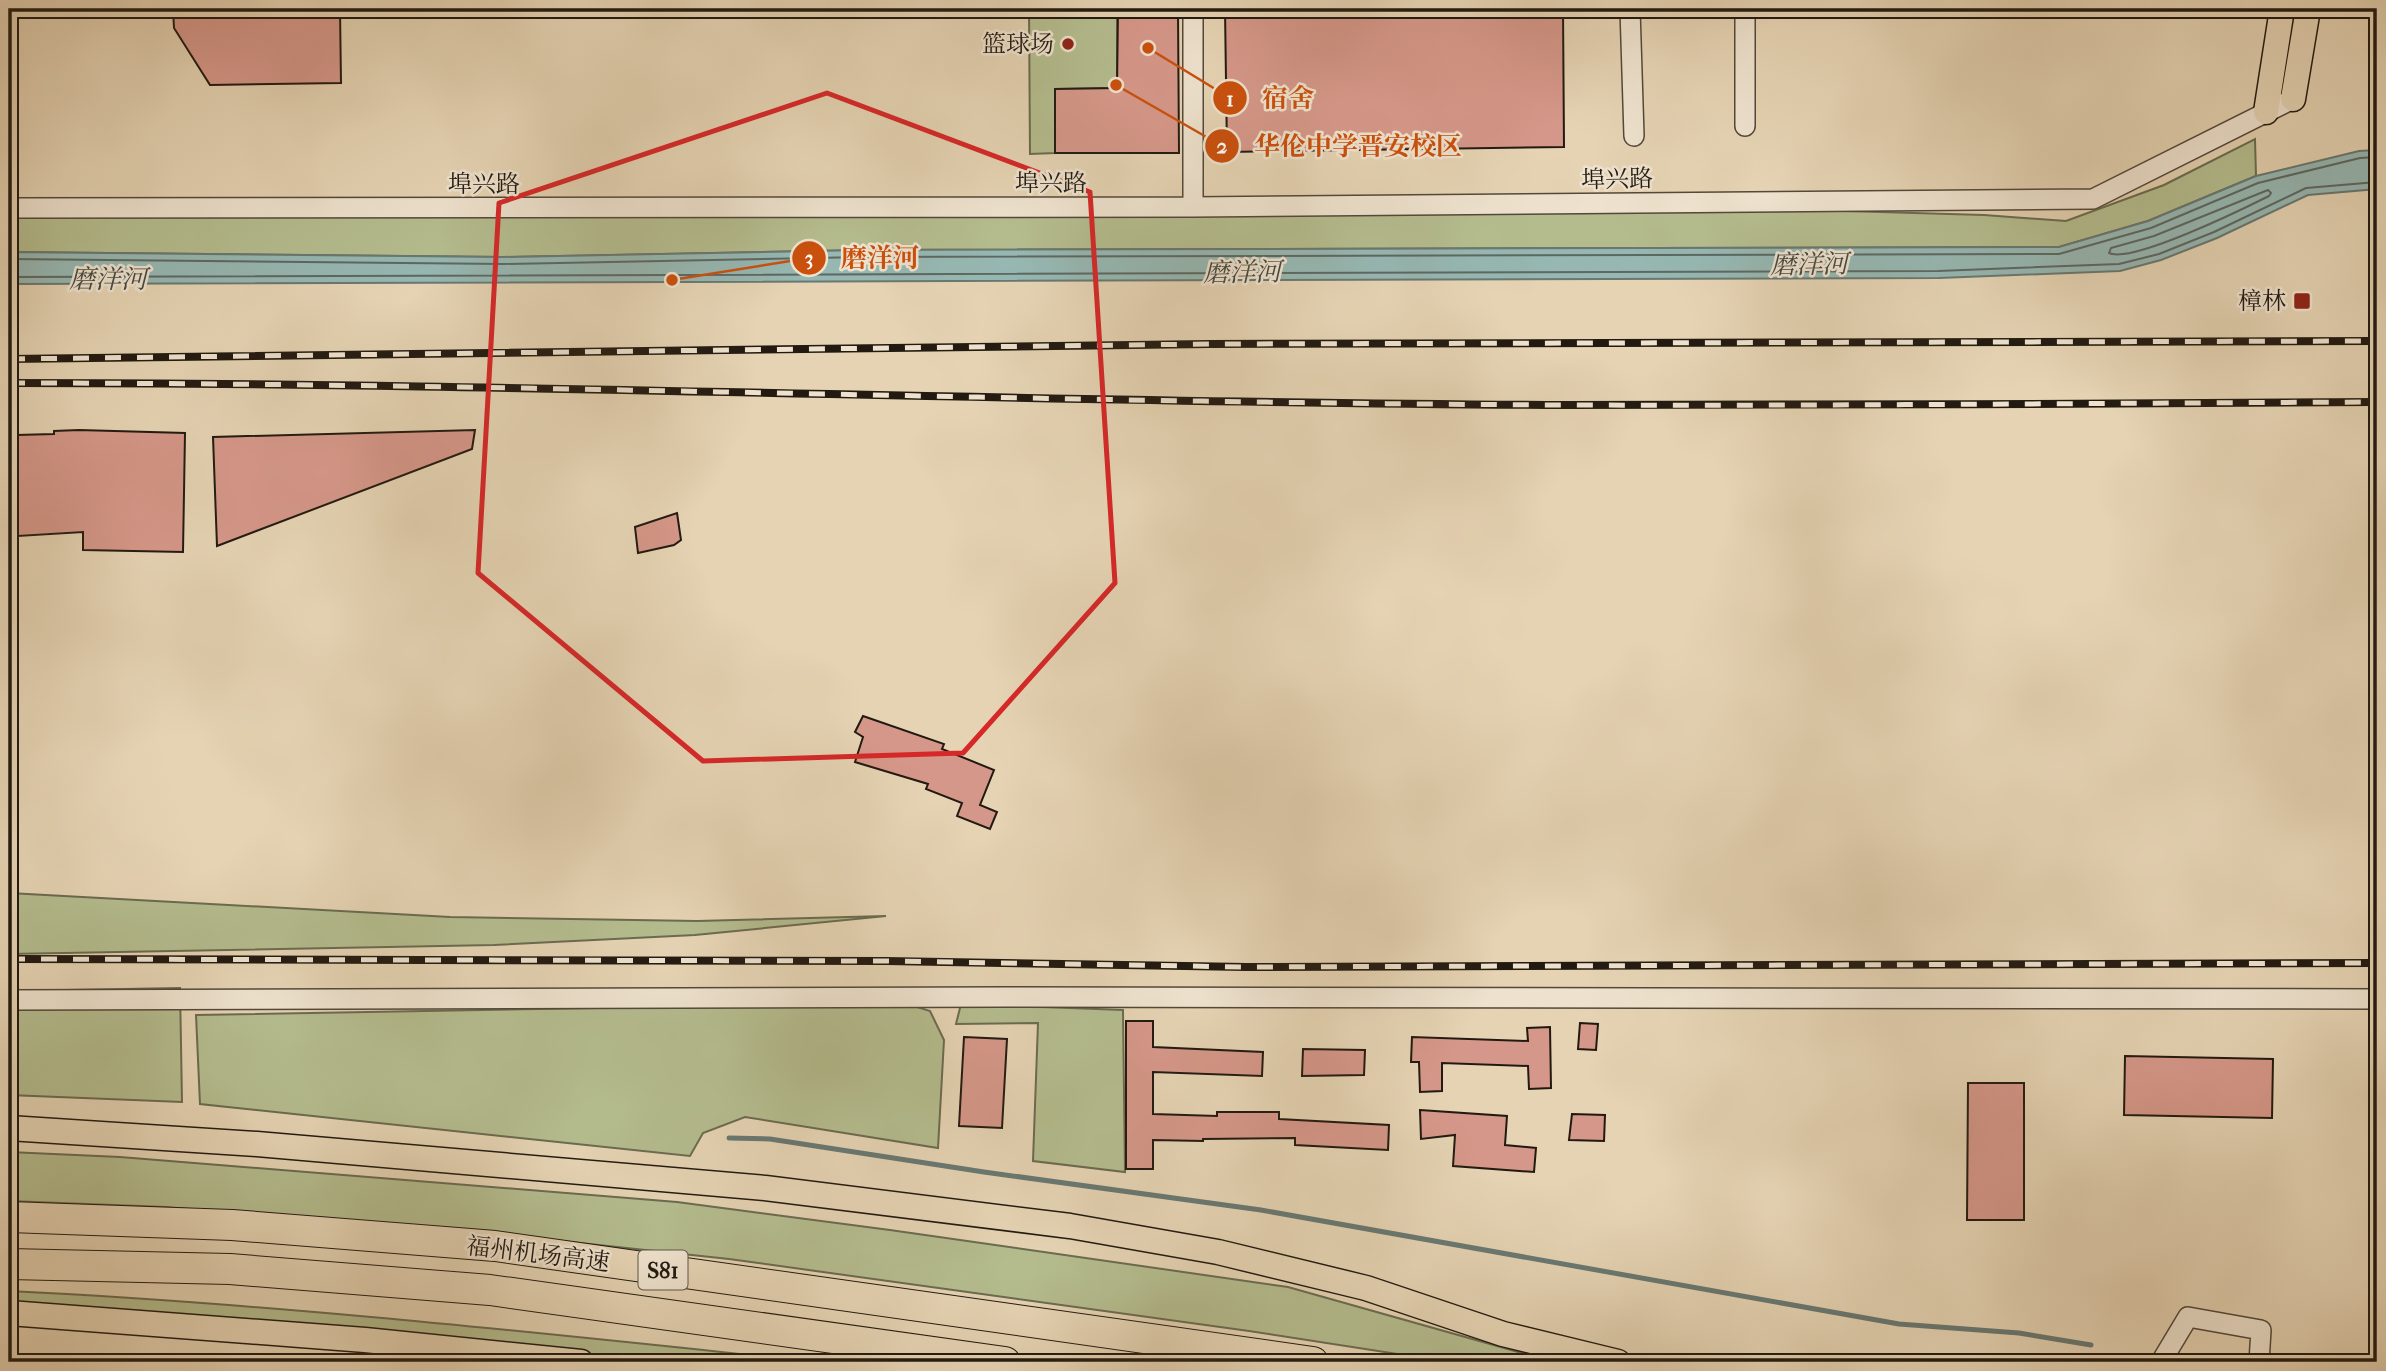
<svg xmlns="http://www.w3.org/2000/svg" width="2386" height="1371" font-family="'IM FELL French Canon','Noto Serif SC',serif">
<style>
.green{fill:#b4bc8e;stroke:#6b6b50;stroke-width:2}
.water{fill:#96b7b2;stroke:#687872;stroke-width:2}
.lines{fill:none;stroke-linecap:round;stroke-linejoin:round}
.shore{stroke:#5c6862;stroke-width:2}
.stream{stroke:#687872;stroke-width:5}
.building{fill:#d59789;stroke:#221a11;stroke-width:2}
.minor-casing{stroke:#53483a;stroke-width:22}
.major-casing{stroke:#221a11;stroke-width:27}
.highway-casing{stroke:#221a11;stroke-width:32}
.minor{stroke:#eee2ce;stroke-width:19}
.major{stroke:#e5d3b3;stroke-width:24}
.highway{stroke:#e5d3b3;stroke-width:30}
.rail-casing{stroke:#221a11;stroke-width:8}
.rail{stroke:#eee2ce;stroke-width:5;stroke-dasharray:16;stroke-linecap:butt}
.marked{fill:none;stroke:#d62828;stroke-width:5;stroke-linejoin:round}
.poi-dot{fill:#8f2418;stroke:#eee2ce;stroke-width:2.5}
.labels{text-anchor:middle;stroke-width:5;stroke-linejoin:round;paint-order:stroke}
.shield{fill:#eee2ce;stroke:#5f564a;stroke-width:2}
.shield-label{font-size:23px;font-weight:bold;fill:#221a11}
.poi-label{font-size:24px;fill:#221a11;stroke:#eee2ce;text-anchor:end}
.street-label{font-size:24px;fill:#221a11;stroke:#eee2ce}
.water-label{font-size:26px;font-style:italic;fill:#454941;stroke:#eee2ce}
.leader{fill:none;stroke:#ca500d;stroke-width:2.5}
.callout-dot{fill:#ca500d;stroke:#eee2ce;stroke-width:2.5}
.mark-label{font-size:21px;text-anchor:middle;font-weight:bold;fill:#fff}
.callout-label{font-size:26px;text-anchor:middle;font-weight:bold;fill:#ca500d;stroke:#eee2ce;stroke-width:5;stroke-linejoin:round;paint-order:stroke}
</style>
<rect width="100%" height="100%" fill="#e5d3b3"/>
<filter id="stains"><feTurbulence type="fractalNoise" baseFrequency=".00286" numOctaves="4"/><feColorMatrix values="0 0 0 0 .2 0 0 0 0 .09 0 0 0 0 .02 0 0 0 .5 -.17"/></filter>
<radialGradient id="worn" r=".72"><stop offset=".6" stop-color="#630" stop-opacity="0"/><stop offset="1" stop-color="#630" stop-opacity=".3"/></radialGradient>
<path class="green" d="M1029,9H1117V88L1055,89V153L1030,154Z
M2255,139L2256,176L2148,221L2059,247L864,250L503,257L9,252V214L1810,210L1984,215L2066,221L2164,185Z
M9,893L450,917L697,921L886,916L695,935L494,945L9,954Z
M180,988L182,1102L9,1095V991Z
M961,1004L1123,1010L1125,1172L1033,1161L1038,1023L956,1024Z
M914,1006L930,1011L944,1040L938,1148L745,1117L703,1133L690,1156L200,1104L196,1015L657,1007Z
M9,1152L120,1157L677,1202L890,1230L1288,1287L1554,1362H1449L1249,1331L729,1259L515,1236L165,1207L9,1201Z
M9,1291C279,1304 548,1334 817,1362H661L274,1323L9,1305Z"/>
<path class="water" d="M2377,150V189L2308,195L2217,238L2161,260L2120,271L1939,278L9,284V252L503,257L864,250L2059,247L2148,221L2256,176L2359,151Z"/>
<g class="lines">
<path class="shore" d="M2268,190L2271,193L2269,196C2243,209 2131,264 2109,253L2111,248L2154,236Z
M9,259L503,264L864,257L2059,254L2151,228L2258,183L2360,158L2377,157
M9,277L1938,271L2119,264L2159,254L2214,232L2306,188L2377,182"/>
<path class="stream" d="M729,1138L770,1139L984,1172L1261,1210L1899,1324L2019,1333L2091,1345"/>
</g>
<path class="building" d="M173,9H340L341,83L210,85L174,28Z
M1118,9H1178L1179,153H1055V89L1117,88Z
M1225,9H1563L1564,147L1227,152Z
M79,430L185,433L183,552L83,550V532L18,536L17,435L54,434V431Z
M475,430L472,449L217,546L213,437Z
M677,513L681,540L674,545L638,553L635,527Z
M863,716L944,744L942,749L994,770L980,805L997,812L990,829L957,816L962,803L926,789L928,784L855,762L863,737L855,732Z
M1126,1021H1153V1047L1263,1052L1262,1076L1153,1072V1114L1217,1116V1112H1279V1119L1389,1125L1388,1150L1295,1145V1138L1203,1139V1141L1153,1140V1169H1126Z
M1580,1023L1598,1024L1596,1050L1578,1049Z
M1550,1027L1551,1088L1529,1089L1528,1066L1442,1063V1091L1420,1092L1419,1062H1411L1412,1037L1528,1041L1527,1028Z
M964,1037L1007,1039L1002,1128L959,1126Z
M1303,1049L1365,1050L1364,1075L1302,1076Z
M2125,1056L2273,1059L2272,1118L2124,1115Z
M1968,1083H2024V1220H1967Z
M1420,1110L1507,1116L1505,1145L1536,1148L1534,1172L1453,1166L1455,1135L1421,1139Z
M1572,1114L1605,1115L1604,1141L1569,1140Z"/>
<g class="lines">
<g class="minor-casing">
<path id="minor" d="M1193,9V207
M1630,9L1634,136
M1745,9V126
M9,208L1193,207L2093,199L2293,99
M9,1000L1004,997L2377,999
M2161,1362L2188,1317L2261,1330L2259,1362"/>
</g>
<g class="major-casing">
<path id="major" d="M2293,99L2308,9
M2266,112L2282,9
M9,1128L257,1144L765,1188L1070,1226L1218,1252L1366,1288L1503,1334L1618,1362
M9,1313L365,1340L581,1362"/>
</g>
<g class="highway-casing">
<path id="highway" d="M9,1217L232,1225L495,1246L1313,1362
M9,1264L230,1269L490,1290L1005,1362"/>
</g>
<use href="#minor" class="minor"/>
<use href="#major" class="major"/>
<use href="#highway" class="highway"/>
<g class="rail-casing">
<path id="rail" d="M9,359L1209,344L2377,341
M9,383C529,383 1048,403 1568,405C1838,406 2107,403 2377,402
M9,959L886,961L1246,967L2377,963"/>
</g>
<use href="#rail" class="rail"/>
</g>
<path class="marked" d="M827,93L1090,192L1115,583L963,753L703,761L478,573L499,203Z"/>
<g class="poi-dot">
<circle cx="1068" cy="44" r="7"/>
<rect x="2293" y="292" width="18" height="18" rx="3.5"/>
</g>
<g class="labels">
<rect class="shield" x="638.5" y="1250.5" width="49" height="39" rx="5"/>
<g class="shield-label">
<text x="663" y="1278">S81</text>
</g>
<g class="poi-label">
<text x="1054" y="52">篮球场</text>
<text x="2286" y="309">樟林</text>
</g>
<g class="street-label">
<text transform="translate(1617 179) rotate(-1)" y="8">埠兴路</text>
<text x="1051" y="191">埠兴路</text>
<text x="484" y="192">埠兴路</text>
<text transform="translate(538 1254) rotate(7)" y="8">福州机场高速</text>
</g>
<g class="water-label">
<text transform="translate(1809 264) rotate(-1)" y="9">磨洋河</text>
<text transform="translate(1242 272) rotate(-1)" y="9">磨洋河</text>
<text x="108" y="288">磨洋河</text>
</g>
</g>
<path class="leader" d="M1148 48L1230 98M1116 85L1222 146M672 280L809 258"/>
<g class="callout-dot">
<circle cx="1148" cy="48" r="7"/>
<circle cx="1116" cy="85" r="7"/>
<circle cx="672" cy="280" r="7"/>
<circle cx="1230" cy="98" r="18"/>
<circle cx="1222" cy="146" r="18"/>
<circle cx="809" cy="258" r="18"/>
</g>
<g class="mark-label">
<text x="1230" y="106">1</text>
<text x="1222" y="153">2</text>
<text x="809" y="265">3</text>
</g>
<g class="callout-label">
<text x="1288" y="107">宿舍</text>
<text x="1358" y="155">华伦中学晋安校区</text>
<text x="880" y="267">磨洋河</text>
</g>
<rect width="2386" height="1371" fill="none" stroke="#e5d3b3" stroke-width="35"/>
<rect x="10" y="10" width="2365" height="1350" fill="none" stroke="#221a11" stroke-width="3.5"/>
<rect x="18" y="18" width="2351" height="1336" fill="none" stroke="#221a11" stroke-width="2"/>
<rect width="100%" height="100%" filter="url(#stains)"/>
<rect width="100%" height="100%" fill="url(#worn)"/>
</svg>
